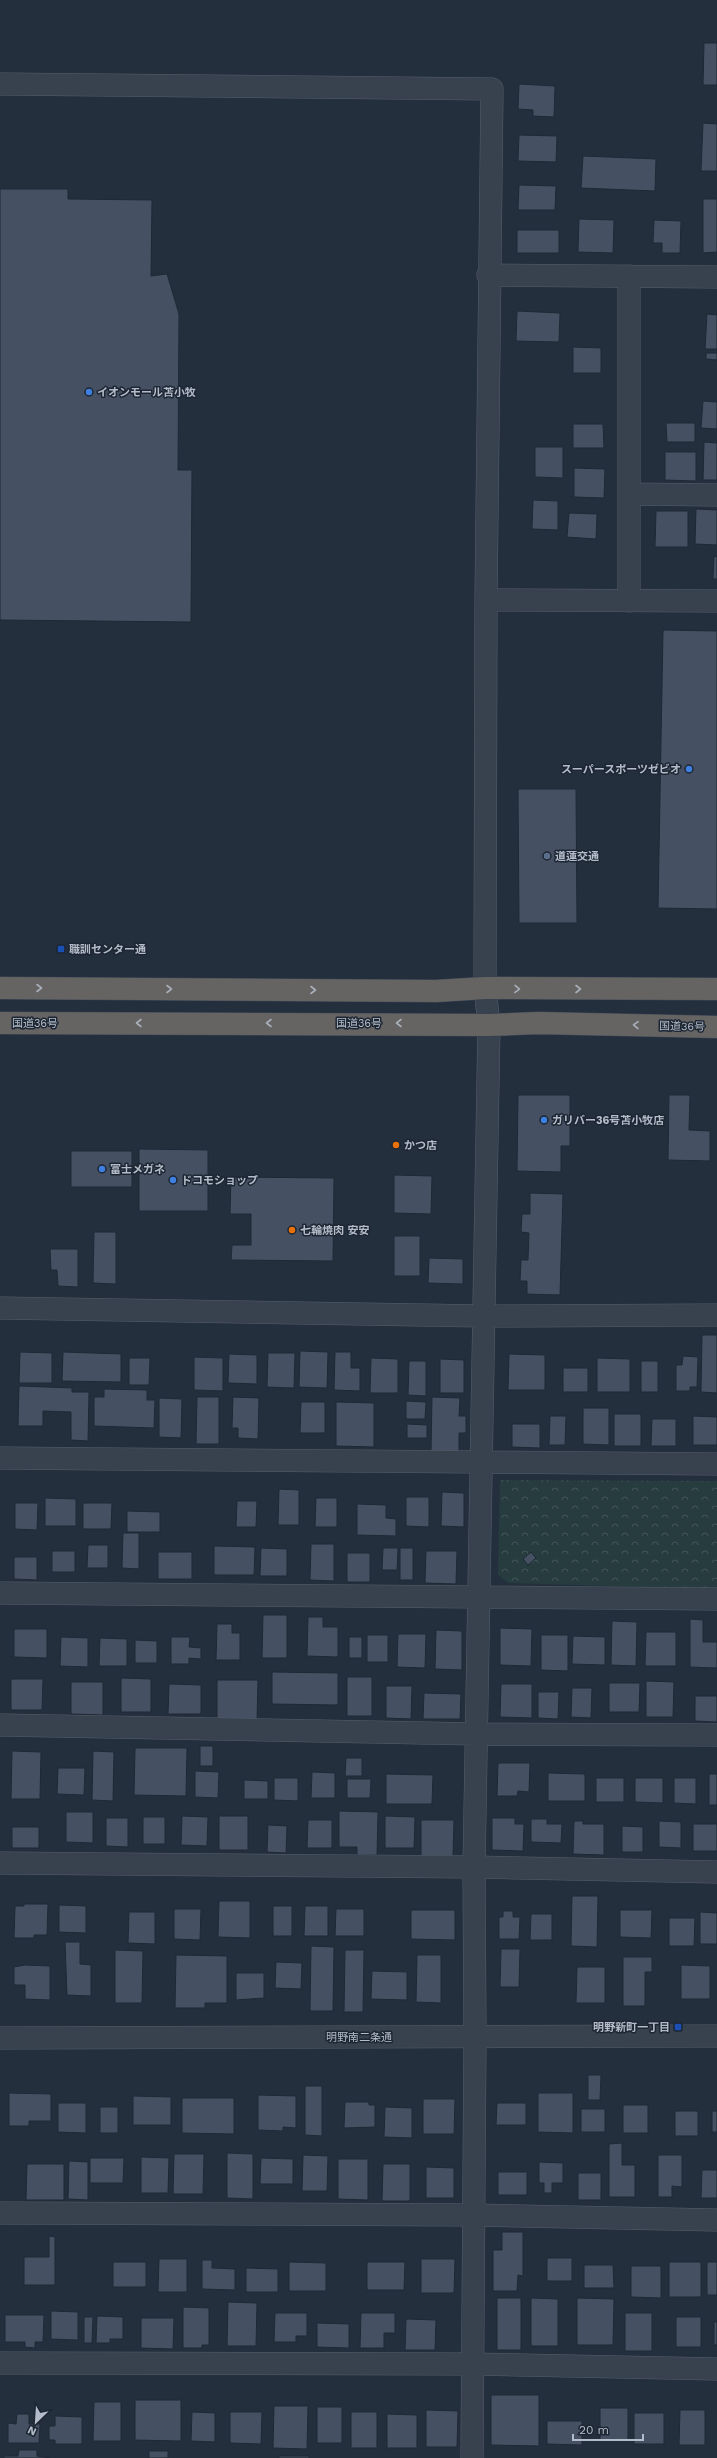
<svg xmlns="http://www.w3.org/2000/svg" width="717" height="2458" font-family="'Work Sans','Noto Sans JP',sans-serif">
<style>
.forest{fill:url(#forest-crowns)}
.building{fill:#455162;stroke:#1f2835}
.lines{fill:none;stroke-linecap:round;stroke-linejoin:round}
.minor-casing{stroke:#565f6c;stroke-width:23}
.tertiary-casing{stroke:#565f6c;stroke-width:23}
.trunk-casing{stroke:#434c59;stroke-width:23}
.minor{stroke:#38414e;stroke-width:22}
.tertiary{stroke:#38414e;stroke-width:22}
.trunk{stroke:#656462;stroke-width:22}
.oneway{stroke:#a8afba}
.shop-dot{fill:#3f7fe0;stroke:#1d2633;stroke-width:1.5}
.service-dot{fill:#5c6f8a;stroke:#1d2633;stroke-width:1.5}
.transit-dot{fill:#1a4fb4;stroke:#1d2633;stroke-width:1.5}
.food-dot{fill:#e8710a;stroke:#1d2633;stroke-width:1.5}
.labels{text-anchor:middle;stroke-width:3;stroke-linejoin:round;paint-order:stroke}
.poi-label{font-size:11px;font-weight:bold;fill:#b4bcc9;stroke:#1d2633;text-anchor:start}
.street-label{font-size:11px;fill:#b4bcc9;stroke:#1d2633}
</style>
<defs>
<pattern id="forest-crowns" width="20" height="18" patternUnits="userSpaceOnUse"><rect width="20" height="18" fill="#263c3f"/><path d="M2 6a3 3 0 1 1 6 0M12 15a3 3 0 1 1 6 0" fill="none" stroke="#435659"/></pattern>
</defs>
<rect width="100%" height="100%" fill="#242f3e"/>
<path class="forest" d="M500,1480L717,1481V1589L508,1583L498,1575Z"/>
<path class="building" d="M704,43H717V85H703Z
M519,84L555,86L554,117L533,116V110L518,109Z
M703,123L717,124V171H701Z
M519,135L557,136L556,162L518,161Z
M583,156L656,159L655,191L581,188Z
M519,185L556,186L555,210H518Z
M0,189H68V199L152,200L151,276L167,274L179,314L178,470H192L191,622L0,620Z
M703,199H717V252L703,253Z
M579,219L614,220L613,253L578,252Z
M654,220L681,221L680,253H662V243H653Z
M517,230H559V253H517Z
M517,311L560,313L559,342L516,341Z
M707,314L717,315V349H705Z
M573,347L601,348V373H573Z
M706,353H717V360L706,359Z
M703,401L717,402V429L701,428Z
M666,423H695V442H667Z
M573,424H603L604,448H573Z
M704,442L717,443V480H703Z
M535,447H563V478L535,477Z
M665,452H696V481L665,480Z
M574,468L605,469L604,498L574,497Z
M533,500L558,501V530L532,529Z
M696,509L717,510V545L695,544Z
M656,511H688V547H655Z
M569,513L597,514L596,539L567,537Z
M714,556L717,557V579H713Z
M663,630L717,631V909L658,908Z
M518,789H576L577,923H519Z
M518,1095H570V1146H561V1172L517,1171Z
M669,1095H690L689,1130L710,1131V1161L668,1160Z
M139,1149L208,1150V1211H139Z
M71,1151H132V1187H71Z
M394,1175L432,1176L431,1214L394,1213Z
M231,1177L334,1178L333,1261L231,1260L232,1245H251V1214H230Z
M530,1193L563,1194L560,1295L527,1294V1281H520L521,1260H528L529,1233L521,1232L522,1214H530Z
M94,1232H116V1284L93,1283Z
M394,1236H420V1276H394Z
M50,1249H78V1287L58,1286L57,1270H51Z
M429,1258L463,1259V1284L428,1283Z
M702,1335H717V1393L701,1392Z
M300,1351L328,1352L327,1388L299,1387Z
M20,1352L52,1353V1383H19Z
M63,1352L121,1354V1382L62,1381Z
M335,1352H351V1368H360V1391L334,1390Z
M268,1353H295L294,1388L267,1387Z
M229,1354L257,1355V1384L228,1383Z
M509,1354L545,1355V1390H508Z
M683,1356L698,1357L697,1387H690V1391H676V1365H682Z
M194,1357L223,1358V1391L194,1390Z
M129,1358H150L149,1385H129Z
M371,1358L398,1359V1393H370Z
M597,1358L630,1359V1392H597Z
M440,1359L464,1360V1393H440Z
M409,1361H426V1396L408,1395Z
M641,1361H658V1392H641Z
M563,1368H588V1392H563Z
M19,1386L72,1388V1392H89L88,1441L71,1440V1412L43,1411V1426H18Z
M104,1389L147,1390V1400H155L154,1428L94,1426V1397H104Z
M197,1397H219V1444H196Z
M233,1397L259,1398L258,1439L238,1438V1428H232Z
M432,1397L460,1398L459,1416H466V1433H459V1452H431Z
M159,1398L182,1399L181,1438L159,1437Z
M406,1401L426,1402L425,1419H406Z
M301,1402H325V1433H300Z
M336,1402L374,1403V1447L336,1446Z
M583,1408H609V1445L583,1444Z
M614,1414H641V1446H614Z
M550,1416H566L565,1445H549Z
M693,1416L717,1417V1445H693Z
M652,1419H676V1446H651Z
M407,1424L427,1425V1438H407Z
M512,1424H540V1448L512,1447Z
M279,1489L299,1490V1525H278Z
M442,1492L464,1493V1527L441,1526Z
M406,1497H429V1527L406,1526Z
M45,1498L76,1499V1526H45Z
M316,1498H337V1527H315Z
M237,1501H257L256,1527H236Z
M15,1503H38L37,1530L15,1529Z
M83,1503H112L111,1529H83Z
M357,1504L386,1505V1518L396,1519V1536L357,1535Z
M127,1511L160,1512V1532H127Z
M123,1533H139V1569L122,1568Z
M311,1544H334V1581L310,1580Z
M88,1545H108V1568H87Z
M214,1546L255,1547L254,1575H214Z
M261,1548L287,1549V1576H260Z
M383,1548H398L397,1570H382Z
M400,1548H413V1580H400Z
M52,1551H75V1572H52Z
M426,1551H457L456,1584L425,1583Z
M158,1552H192V1579H158Z
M531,1552L536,1558L528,1565L523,1559Z
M347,1553H370V1582H347Z
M14,1557H37V1580L14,1579Z
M263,1615H287V1658H262Z
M308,1617H323V1627H338V1657L307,1656Z
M690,1619L703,1620V1642H717V1668L690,1667Z
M612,1621L637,1622L636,1666L611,1665Z
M217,1624H232V1633H240V1660H216Z
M500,1628L532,1629L531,1666L500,1665Z
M14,1629H47V1658L14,1657Z
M436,1630L462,1631V1670L435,1669Z
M646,1632H676V1666H645Z
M398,1634H426L425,1668L397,1667Z
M367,1635H388V1662H367Z
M541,1635H568V1671L541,1670Z
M573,1636L605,1637V1665L572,1664Z
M61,1637L88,1638V1667L60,1666Z
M171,1637H190L189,1647L201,1648V1659L189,1658V1664H171Z
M349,1637H362V1658H349Z
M100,1638L127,1639V1666H99Z
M135,1640L157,1641V1663H135Z
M272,1672L338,1673V1705L272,1704Z
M347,1677H372V1716H347Z
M121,1678L151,1679V1712H121Z
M11,1679H43L42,1710H11Z
M217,1680H258L257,1721L217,1720Z
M646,1681L674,1682L673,1717H646Z
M71,1682H103V1715L71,1714Z
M609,1683H640L639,1712H609Z
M169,1684L201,1685V1714H168Z
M501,1684H532V1718L500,1717Z
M386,1686H412L411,1719L386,1718Z
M572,1688H592L591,1718L571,1717Z
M538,1692H559L558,1719L538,1718Z
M424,1693L461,1694L460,1719H423Z
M695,1696H717V1722L695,1721Z
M200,1746H213V1766H200Z
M135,1748H187L186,1796L134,1795Z
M12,1751L41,1752L40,1799H11Z
M93,1751L114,1752L113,1801L92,1800Z
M346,1758H362V1776H345Z
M498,1763H530L529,1792L518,1791L517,1796H497Z
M58,1768H85L84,1795L57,1794Z
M195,1771L219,1772L218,1798L195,1797Z
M312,1772L335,1773V1798H311Z
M548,1773L585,1774V1801H548Z
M386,1774L433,1775L432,1804H386Z
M709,1774H717V1805H709Z
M274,1778H298V1801L274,1800Z
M596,1778H624V1802H596Z
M635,1778H663V1803L635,1802Z
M674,1778H696V1804L674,1803Z
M347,1779H371L370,1798H347Z
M244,1780L268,1781V1799H244Z
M339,1811L378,1812L377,1855H357V1847H339Z
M66,1812H93V1843L66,1842Z
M182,1816L208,1817L207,1846L181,1845Z
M219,1816H248V1850H219Z
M385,1816L415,1817L414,1848H385Z
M143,1817H165V1844H143Z
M106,1818H128V1847L106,1846Z
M492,1818H515V1824H524L523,1851L492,1850Z
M531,1819H547V1824H562L561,1843L531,1842Z
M308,1820H332V1848H307Z
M421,1820H454L453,1856H421Z
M574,1821H583V1824H604V1855L573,1854Z
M659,1821L681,1822V1848L659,1847Z
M693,1824H717V1851H693Z
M268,1825L287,1826L286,1853L267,1852Z
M622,1826L643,1827V1852H622Z
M12,1827H39V1848H12Z
M572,1896H598L597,1947L571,1946Z
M219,1901H250V1938L218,1937Z
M24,1904H48L47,1935H34V1938H14L15,1906H24Z
M59,1905L86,1906V1933L59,1932Z
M273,1906H292V1936H273Z
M305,1906H328V1936H304Z
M174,1909H201L200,1940L174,1939Z
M336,1909H364V1936H335Z
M411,1910H455V1940L411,1939Z
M620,1910H652L651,1938L620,1937Z
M503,1911H513V1917H520L519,1939H499V1917H503Z
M129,1912H155V1944L128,1943Z
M700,1912L717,1913V1944H700Z
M531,1914H552V1940H530Z
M669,1918H695L694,1946H669Z
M65,1942H80V1964L91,1965V1996L67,1995Z
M311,1946L334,1947L333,2011H310Z
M501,1949H520L519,1987H500Z
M115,1950L143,1951L142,2003H115Z
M345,1950H364L363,2012H344Z
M176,1955L227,1956V2003H205V2008H175Z
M417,1955H441V2003L416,2002Z
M623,1957H652V1972H645V2006H623Z
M276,1962L302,1963L301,1989L275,1988Z
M25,1965L50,1966V2000L25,1999V1985H14V1967Z
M681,1965L710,1966V1999H681Z
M577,1967H605V2003H576Z
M372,1971L407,1972V2000L371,1999Z
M236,1973H264V1998L236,2000Z
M588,2075H601L600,2100H588Z
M305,2086H322V2136L305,2135Z
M9,2093L51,2094V2121H29V2126H9Z
M538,2093H573V2133L538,2132Z
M258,2095L296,2096V2128L283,2127V2131L258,2130Z
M133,2096L171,2097V2125H133Z
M182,2098H234V2134L182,2133Z
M423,2099H455L454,2134H423Z
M345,2102H369V2105H375V2127L344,2128Z
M58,2103H86V2133L58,2132Z
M497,2103H526V2125H496Z
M623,2105H648V2133H623Z
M100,2107H118V2133H100Z
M385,2107L412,2108V2138L384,2137Z
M581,2109H605V2132H581Z
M675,2111H698V2136H675Z
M712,2111H717V2132H712Z
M622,2143V2165H635V2197H609V2144Z
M227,2153L253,2154V2199L227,2198Z
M174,2154H204L203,2194H173Z
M303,2155L328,2156L327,2191H302Z
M658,2155H682V2187L672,2186V2197H658Z
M141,2157L169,2158L168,2193H141Z
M90,2158H124L123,2183H90Z
M261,2158L293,2159V2184H260Z
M338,2159H368V2200L338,2199Z
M69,2161L88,2162V2200L68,2199Z
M539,2162L563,2163V2183H552V2193H544V2183H539Z
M27,2164H64V2200H26Z
M383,2164H410V2201H382Z
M426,2167L454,2168V2198H426Z
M702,2170H717V2198H701Z
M498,2172H527V2195H498Z
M578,2173H601V2200H578Z
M502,2232H523V2276L518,2275L517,2291H493V2250H502Z
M49,2236L55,2237V2285H24V2257H49Z
M547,2258H572V2281H547Z
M159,2259H187V2292H158Z
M421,2259H455L454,2293H421Z
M202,2260H212V2268L235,2269V2290L202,2289Z
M113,2262H146V2287H113Z
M289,2262L326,2263V2291H289Z
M367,2262H405L404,2290H367Z
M669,2262H701V2297H669Z
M707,2262H717V2295H707Z
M584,2265H613L614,2288H584Z
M631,2266H661V2298L631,2297Z
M246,2268L278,2269V2292H246Z
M497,2298H521V2350H497Z
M531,2298L558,2299V2346H531Z
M577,2298L614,2299L613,2345H577Z
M228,2302L257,2303L256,2346H227Z
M183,2307L209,2308V2345H202V2348H183Z
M51,2311L78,2312V2340L51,2339Z
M275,2313H307V2336H296V2342H274Z
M361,2313H395V2333H384V2348H360Z
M625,2313H652V2351H625Z
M5,2315H44L43,2342H35V2348L25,2347V2342H5Z
M97,2316L123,2317V2339H110V2343H96Z
M84,2317H93L92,2343H84Z
M676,2317H701V2347H676Z
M141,2318H174L173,2349L141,2348Z
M406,2319L436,2320L435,2350H405Z
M714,2322H717V2345H714Z
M317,2323L349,2324V2348L317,2347Z
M491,2395H539V2446L491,2445Z
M135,2400H181V2441L135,2440Z
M94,2402H121V2441H93Z
M274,2406H308L307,2449L273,2448Z
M317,2407H342V2443H317Z
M600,2408H628V2440H600Z
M426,2410L458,2411L457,2447H426Z
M680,2410H705V2445H679Z
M192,2412L215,2413V2442L191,2441Z
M230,2412H262L261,2444L230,2443Z
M351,2412H377V2448H351Z
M634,2413H664V2444H634Z
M17,2414H29V2424H40L39,2443H8V2423L16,2424Z
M387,2414L417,2415V2448H387Z
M55,2416L82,2417V2444H55V2440H49V2426H55Z
M547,2421H582V2445L547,2444Z
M19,2450H37V2456L51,2458H4V2456H18Z
M149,2451H168V2458H149Z
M279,2456H309V2458H279Z"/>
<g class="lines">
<g class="minor-casing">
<path id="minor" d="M0,84L492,89L486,600L485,988L489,1025L474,1867L475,2037L472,2458
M488,275L717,277
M629,276V601
M629,494L717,495
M486,600L717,601
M0,1308L483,1316L717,1315
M0,1458L717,1464
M0,1593L717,1599
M0,1725L476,1734L717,1735
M0,1863L474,1867L717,1872
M0,2213L474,2215L717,2220
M0,2363L472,2364L717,2369"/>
</g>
<g class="tertiary-casing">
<path id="tertiary" d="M0,2038L717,2036"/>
</g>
<g class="trunk-casing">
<path id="trunk" d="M0,988L436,991L485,988L717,989
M0,1023L489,1025L538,1023L717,1027"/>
</g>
<use href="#minor" class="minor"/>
<use href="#tertiary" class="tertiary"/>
<use href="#trunk" class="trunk"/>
</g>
<defs><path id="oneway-chevron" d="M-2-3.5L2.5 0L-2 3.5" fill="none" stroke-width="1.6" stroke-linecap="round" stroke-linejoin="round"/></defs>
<g class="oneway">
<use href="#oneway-chevron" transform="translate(39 988)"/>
<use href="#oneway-chevron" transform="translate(169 989)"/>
<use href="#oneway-chevron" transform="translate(517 989) rotate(1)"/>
<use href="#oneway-chevron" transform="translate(578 989)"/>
<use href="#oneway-chevron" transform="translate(313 990)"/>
<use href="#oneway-chevron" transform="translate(139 1023) rotate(-180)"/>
<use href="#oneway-chevron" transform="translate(269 1023) rotate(-180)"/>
<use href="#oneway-chevron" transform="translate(399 1023) rotate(180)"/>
<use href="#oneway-chevron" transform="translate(636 1025) rotate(-179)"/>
</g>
<g class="shop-dot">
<circle cx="89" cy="392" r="4"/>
<circle cx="689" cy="769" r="4"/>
<circle cx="544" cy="1120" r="4"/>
<circle cx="102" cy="1169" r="4"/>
<circle cx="173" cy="1180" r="4"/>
</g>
<circle class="service-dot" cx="547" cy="856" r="4"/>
<g class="transit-dot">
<rect x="57" y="945" width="8" height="8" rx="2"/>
<rect x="674" y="2023" width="8" height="8" rx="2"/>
</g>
<g class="food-dot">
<circle cx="396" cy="1145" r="4"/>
<circle cx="292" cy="1230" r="4"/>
</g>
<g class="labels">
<g class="poi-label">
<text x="97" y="396">イオンモール苫小牧</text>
<text x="681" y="773" text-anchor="end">スーパースポーツゼビオ</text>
<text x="555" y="860">道蓮交通</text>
<text x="69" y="953">職訓センター通</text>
<text x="552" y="1124">ガリバー36号苫小牧店</text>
<text x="404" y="1149">かつ店</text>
<text x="110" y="1173">富士メガネ</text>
<text x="181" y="1184">ドコモショップ</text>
<text x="300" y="1234">七輪焼肉 安安</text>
<text x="670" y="2031" text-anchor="end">明野新町一丁目</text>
</g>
<g class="street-label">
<text x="35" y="1027">国道36号</text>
<text x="359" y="1027">国道36号</text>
<text transform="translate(682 1026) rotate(1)" y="4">国道36号</text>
<text x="359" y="2041">明野南二条通</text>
</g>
</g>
<g transform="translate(36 2422) rotate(205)" stroke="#1d2633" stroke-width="3" paint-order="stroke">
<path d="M0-3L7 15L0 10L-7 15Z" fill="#b4bcc9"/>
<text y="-6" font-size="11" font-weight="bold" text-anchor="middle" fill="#b4bcc9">N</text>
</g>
<path d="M573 2434v6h70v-6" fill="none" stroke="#b4bcc9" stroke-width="2"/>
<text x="579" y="2434" font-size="12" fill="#b4bcc9" stroke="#1d2633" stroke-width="3" paint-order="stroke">20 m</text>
</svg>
